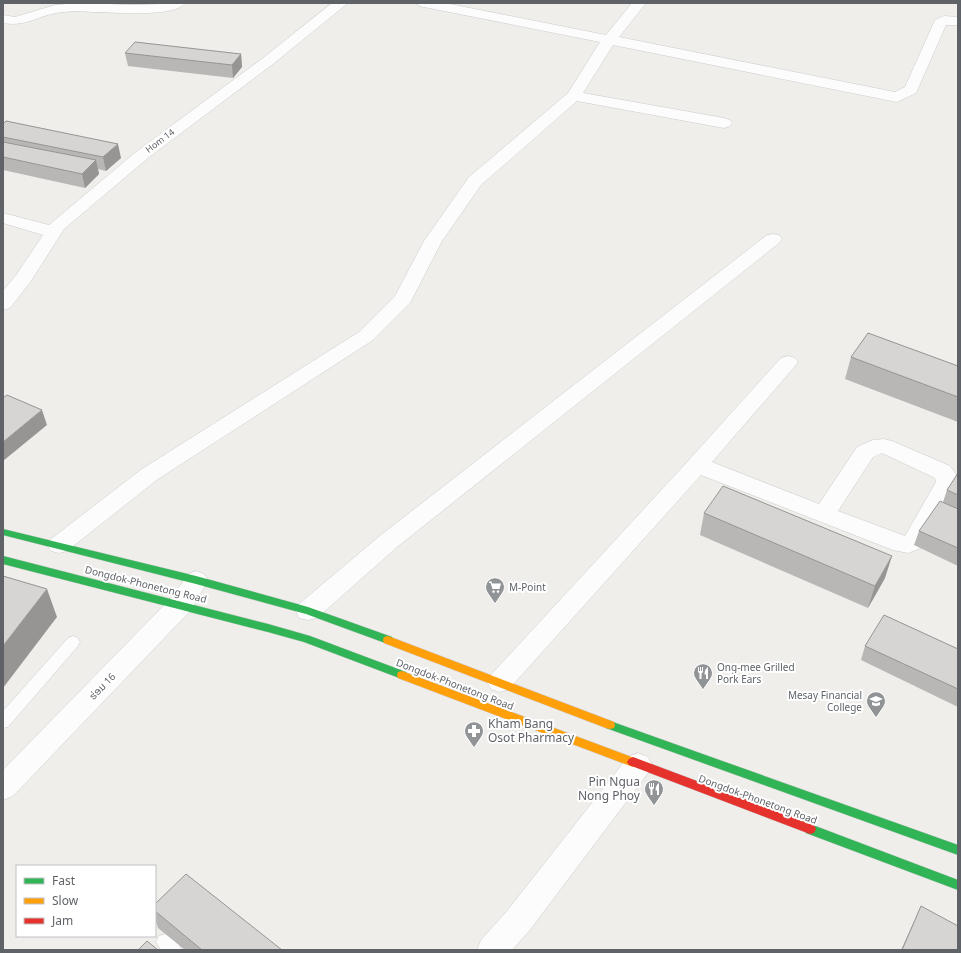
<svg xmlns="http://www.w3.org/2000/svg" width="961" height="953" font-family="'Noto Sans','Noto Sans Lao',sans-serif">
<style>
.lines{fill:none;stroke-linecap:round;stroke-linejoin:round}
.lane-casing{stroke:#cbcccc;stroke-width:1}
.street-casing{stroke:#cbcccc;stroke-width:1}
.fast-casing{stroke:#cacacb;stroke-width:1}
.slow-casing{stroke:#cacacb;stroke-width:1}
.jam-casing{stroke:#cacacb;stroke-width:1}
.lane{fill:#fdfcfc;fill-rule:evenodd}
.street{fill:#fdfcfc;fill-rule:evenodd}
.fast{fill:#30b455;fill-rule:evenodd}
.slow{fill:#ff9f0a;fill-rule:evenodd}
.jam{fill:#e5322d;fill-rule:evenodd}
.wall{fill:#b8b7b5}
.shaded-wall{fill:#969594}
.building{fill:#d6d5d3;stroke:#969594}
.labels{text-anchor:middle;stroke-width:4;stroke-linejoin:round;paint-order:stroke}
.far-street-label{font-size:9px;fill:#5f6368;stroke:#fff}
.street-label{font-size:10px;fill:#5f6368;stroke:#fff}
.poi-label{font-size:10px;fill:#5f6368;stroke:#fff;text-anchor:start}
.near-poi-label{font-size:12px;fill:#5f6368;stroke:#fff;text-anchor:start}
</style>
<rect width="100%" height="100%" fill="#efeeea"/>
<g class="lines">
<g class="lane-casing">
<path id="lane" d="M73,636L78,638L80,642L78,646L8,727L3,728V711L68,638Z
M165,934C173,937 178,942 182,950H161L156,942L159,936Z"/>
</g>
<g class="street-casing">
<path id="street" d="M80,3L134,5L185,3C175,18 111,12 93,12C81,11 68,11 56,13C35,17 26,27 3,23V15L15,17L55,5Z
M332,3H348L273,64L148,158L64,229L31,281L10,308L3,310V291L17,274L43,235L3,223V213L49,225L136,152L263,58Z
M417,3H445L606,35L632,3H646L619,37L895,92L905,87L935,20L944,16L958,17V25H946L916,93L897,102L613,45L583,93L724,118L730,120L732,123L730,126L724,128L577,101L481,185L442,241L410,303L373,340L158,479L67,551L59,553L51,551L47,545L51,539L142,469L359,332L395,296L424,241L469,177L568,93L600,42L424,7L419,6Z
M773,234L779,235L782,239L779,243L397,547L317,618L308,620L299,618L296,611L299,604L381,535L767,235Z
M788,356L795,358L798,362L795,366L712,462L819,504L857,447L873,440L884,439L892,441L950,466L957,476L958,482L921,548L908,553L893,550L701,475L509,689L500,692L491,689L487,682L491,675L689,460L781,358ZM882,453L935,478L936,482L905,536L838,511L873,457Z
M196,571L204,574L208,580L191,610L13,796L3,800V770L173,596L188,574Z
M638,753L648,757L652,765L648,773L529,931L512,950H477L481,940L507,911L628,757Z"/>
</g>
<g class="fast-casing">
<path id="fast" d="M3,529L196,576L308,607L392,637L393,640L392,643L388,644L306,614L196,584L3,535Z
M3,556L268,624L310,636L406,672L407,675L406,678L402,679L304,642L268,632L3,564Z
M610,721L958,845V855L606,728L605,725L606,722Z
M810,824L958,880V890L806,833L804,829L806,825Z"/>
</g>
<g class="slow-casing">
<path id="slow" d="M388,636L614,722L615,725L614,728L610,729L606,728L384,643L383,640L384,637Z
M402,671L637,759L639,762L637,765L633,767L398,678L397,675L398,672Z"/>
</g>
<g class="jam-casing">
<path id="jam" d="M633,757L814,825L816,829L814,833L810,834L629,765L627,762L629,759Z"/>
</g>
<use href="#lane" class="lane"/>
<use href="#street" class="street"/>
<use href="#fast" class="fast"/>
<use href="#slow" class="slow"/>
<use href="#jam" class="jam"/>
</g>
<path class="wall" d="M125,53L241,54L242,67L233,78L128,66Z
M3,124L121,158L106,171L98,169L99,174L85,188L3,170Z
M851,357L958,366V422L845,379Z
M958,473V566L914,545L919,531L943,502L947,490Z
M704,513L885,578L868,608L700,535Z
M865,646L958,649V707L861,660Z
M155,904L282,950H185L158,928L155,918Z
M921,906L958,950H901Z"/>
<path class="shaded-wall" d="M241,54L242,67L233,78L232,65Z
M118,144L121,158L106,171L103,157Z
M96,160L99,174L85,188L82,174Z
M42,410L47,425L3,461V442Z
M892,556L885,578L868,608L875,586Z
M47,589L57,617L3,688V646Z"/>
<path class="building" d="M135,42L241,54L232,65L125,53Z
M6,121L118,144L103,157L3,137V124Z
M3,142L96,160L82,174L3,157Z
M868,333L958,366V397L851,357Z
M7,395L42,410L3,442V398Z
M958,473V495L947,490Z
M723,486L892,556L875,586L704,513Z
M940,501L958,509V548L919,531Z
M3,576L47,589L3,646Z
M884,615L958,649V689L865,646Z
M186,874L282,950H202L155,911V904Z
M921,906L958,926V950H902Z
M147,941L158,950H138Z"/>
<defs>
<g id="supermarket-pin" transform="scale(1)"><path d="M0 17L-7.5 6A9.5 9.5 0 1 1 7.5 6Z" fill="#919496" stroke="#fff"/><path d="M-6-5.5h2.5l.6 2H6L4.5 2H-2.5L-4.4-4H-6ZM-1.5 3.2a1.3 1.3 0 1 0 .1 0ZM3 3.2a1.3 1.3 0 1 0 .1 0Z" fill="#fff"/></g>
<g id="restaurant-pin" transform="scale(1)"><path d="M0 17L-7.5 6A9.5 9.5 0 1 1 7.5 6Z" fill="#919496" stroke="#fff"/><path d="M-5-6h1v4h1v-4h1v4h1v-4h1v5L-1.5 .5V6h-2V.5L-5-1ZM5-6V6H3V1.5H1.5Q1.5-4 5-6Z" fill="#fff"/></g>
<g id="university-pin" transform="scale(1)"><path d="M0 17L-7.5 6A9.5 9.5 0 1 1 7.5 6Z" fill="#919496" stroke="#fff"/><path d="M0-5L7-2L0 1L-7-2ZM-4 1L0 2.5L4 1V4Q0 6-4 4Z" fill="#fff"/></g>
<g id="pharmacy-pin" transform="scale(1)"><path d="M0 17L-7.5 6A9.5 9.5 0 1 1 7.5 6Z" fill="#919496" stroke="#fff"/><path d="M-2-6h4v4h4v4h-4v4h-4v-4h-4v-4h4Z" fill="#fff"/></g>
</defs>
<g fill-rule="evenodd">
<use href="#supermarket-pin" x="495" y="587"/>
<use href="#restaurant-pin" x="703" y="673"/>
<use href="#university-pin" x="876" y="701"/>
<use href="#pharmacy-pin" x="474" y="731"/>
<use href="#restaurant-pin" x="654" y="789"/>
</g>
<g class="labels">
<g class="far-street-label">
<text transform="translate(160 141) rotate(-37)" y="3">Hom 14</text>
</g>
<g class="street-label">
<text transform="translate(146 584) rotate(14)" y="4">Dongdok-Phonetong Road</text>
<text transform="translate(455 684) rotate(21)" y="4">Dongdok-Phonetong Road</text>
<text transform="translate(102 686) rotate(-46)" y="4">ຮ່ອມ 16</text>
<text transform="translate(758 799) rotate(20)" y="4">Dongdok-Phonetong Road</text>
</g>
<g class="poi-label">
<text x="509" y="591">M-Point</text>
<text x="717" y="671">Ong-mee Grilled<tspan x="717" dy="12">Pork Ears</tspan></text>
<text x="862" y="699" text-anchor="end">Mesay Financial<tspan x="862" dy="12">College</tspan></text>
</g>
<g class="near-poi-label">
<text x="488" y="728">Kham Bang<tspan x="488" dy="14">Osot Pharmacy</tspan></text>
<text x="640" y="786" text-anchor="end">Pin Ngua<tspan x="640" dy="14">Nong Phoy</tspan></text>
</g>
</g>
<rect width="961" height="953" fill="none" stroke="#5f6368" stroke-width="8"/>
<rect x="16" y="865" width="140" height="72" fill="#ffffff" stroke="#bfc1c3"/>
<rect x="24" y="878" width="20" height="6" fill="#30b455" stroke="#bfc1c3"/>
<text x="52" y="885" font-size="12" fill="#5f6368">Fast</text>
<rect x="24" y="898" width="20" height="6" fill="#ff9f0a" stroke="#bfc1c3"/>
<text x="52" y="905" font-size="12" fill="#5f6368">Slow</text>
<rect x="24" y="918" width="20" height="6" fill="#e5322d" stroke="#bfc1c3"/>
<text x="52" y="925" font-size="12" fill="#5f6368">Jam</text>
</svg>
